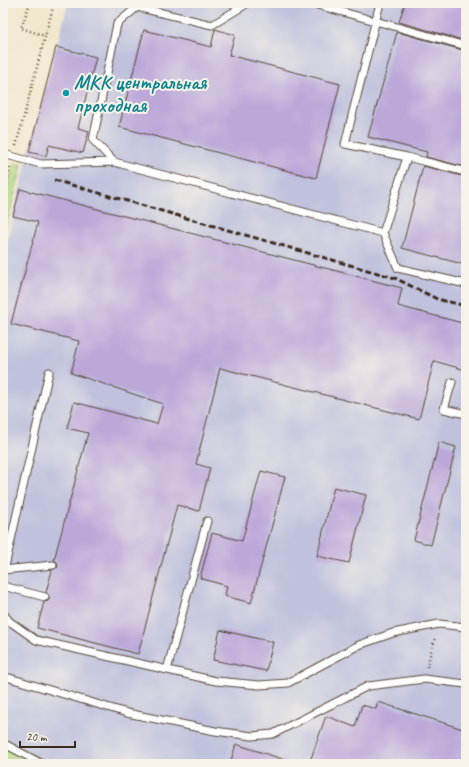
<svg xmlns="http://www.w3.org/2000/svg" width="469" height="767" font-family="Caveat,sans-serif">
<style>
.industrial{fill:#c0c2dd}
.green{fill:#aed782;stroke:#748050}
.building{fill:#bba8d9}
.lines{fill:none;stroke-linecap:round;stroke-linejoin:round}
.service-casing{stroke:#564638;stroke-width:9}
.path{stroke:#564638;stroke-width:2.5;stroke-dasharray:1 3;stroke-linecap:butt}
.service{stroke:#fff;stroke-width:7}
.rail{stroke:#3b2a1e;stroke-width:3;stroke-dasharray:6 3;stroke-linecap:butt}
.culture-dot{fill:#0f9aa8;stroke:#f7f3e8;stroke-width:1.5}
.labels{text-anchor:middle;stroke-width:4;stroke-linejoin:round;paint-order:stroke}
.culture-label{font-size:20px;font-weight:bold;fill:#0d838f;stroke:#f7f3e8;text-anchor:start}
</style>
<rect width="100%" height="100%" fill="#f7f3e8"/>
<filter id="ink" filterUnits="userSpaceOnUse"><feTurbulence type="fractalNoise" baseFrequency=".025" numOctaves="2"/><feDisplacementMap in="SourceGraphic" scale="8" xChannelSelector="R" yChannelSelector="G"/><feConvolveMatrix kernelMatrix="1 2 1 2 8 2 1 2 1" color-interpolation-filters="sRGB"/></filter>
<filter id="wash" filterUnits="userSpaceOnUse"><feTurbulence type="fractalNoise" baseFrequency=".012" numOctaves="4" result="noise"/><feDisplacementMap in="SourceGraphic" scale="16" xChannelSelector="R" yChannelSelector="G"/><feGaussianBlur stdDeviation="0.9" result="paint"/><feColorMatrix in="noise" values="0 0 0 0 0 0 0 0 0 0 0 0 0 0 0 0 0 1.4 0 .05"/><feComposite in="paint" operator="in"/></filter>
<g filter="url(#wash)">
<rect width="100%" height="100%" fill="#f0e6cb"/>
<path class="industrial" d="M68,3H466V764H49L3,738V254Z"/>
<path class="green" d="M14,163L22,165L3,238V202Z
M3,738L49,764H3Z"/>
<g id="blocks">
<path class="building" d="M405,3H466V41L399,22Z
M215,29L235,35L229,55L340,84L316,178L119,127L144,30L211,47Z
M397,32L466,51V167L426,157L427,152L368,137Z
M56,47L96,57L78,128L89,131L83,153L49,145L46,156L29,152Z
M423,166L466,177V265L402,248Z
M20,189L402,288L398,306L466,324V370L434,361L419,419L220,368L196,464L210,468L199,511L177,505L138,654L37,628L44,602L48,601L50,598L46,592L52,570L58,567L57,562L54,560L88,433L67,428L74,402L157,424L163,404L71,373L79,341L11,324L38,222L13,216Z
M439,442L456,447L431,545L414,540Z
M261,471L285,477L251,603L225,596L227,586L200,578L212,533L242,541Z
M334,487L366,495L349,563L317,556Z
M220,630L273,642L266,671L213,660Z
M378,702L466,730V764H309L326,716L355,727L362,705L376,709Z
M236,744L288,761L287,764H230Z"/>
</g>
</g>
<g filter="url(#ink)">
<use href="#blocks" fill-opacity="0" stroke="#564638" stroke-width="1"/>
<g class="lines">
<g class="service-casing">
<path id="service" d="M310,3L466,46
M380,3L345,144L407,157
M3,154L41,164L114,162L383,233
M114,162L93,140L117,24L137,7L212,25L248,3
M466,172L407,157L383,233L398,268L466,284
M452,382L444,409L466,414
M3,570L53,565
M4,571L49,372
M3,586L45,597
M3,613L9,621L36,640L216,681L259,685L288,683L359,645L393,633L439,624L466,627
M167,670L207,521
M3,676L127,713L215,731L252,736L273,734L368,686L424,679L466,684
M3,743L42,764"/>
</g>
<path class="path" d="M30,3L21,28L45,36
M16,146L54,3
M3,192L10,168
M427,667L435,637"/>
<use href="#service" class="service"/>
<path class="rail" d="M54,180L395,278L437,299L466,306"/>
</g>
</g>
<circle class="culture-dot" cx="66" cy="93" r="4"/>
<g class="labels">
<g class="culture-label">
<text x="74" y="89">МКК центральная<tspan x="74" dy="23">проходная</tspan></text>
</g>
</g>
<rect width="469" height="767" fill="none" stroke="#f7f3e8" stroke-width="16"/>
<path d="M20 741v6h55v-6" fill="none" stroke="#3b2a1e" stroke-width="2"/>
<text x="26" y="741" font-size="12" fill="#3b2a1e" stroke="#f7f3e8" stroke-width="3" paint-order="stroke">20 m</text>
</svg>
